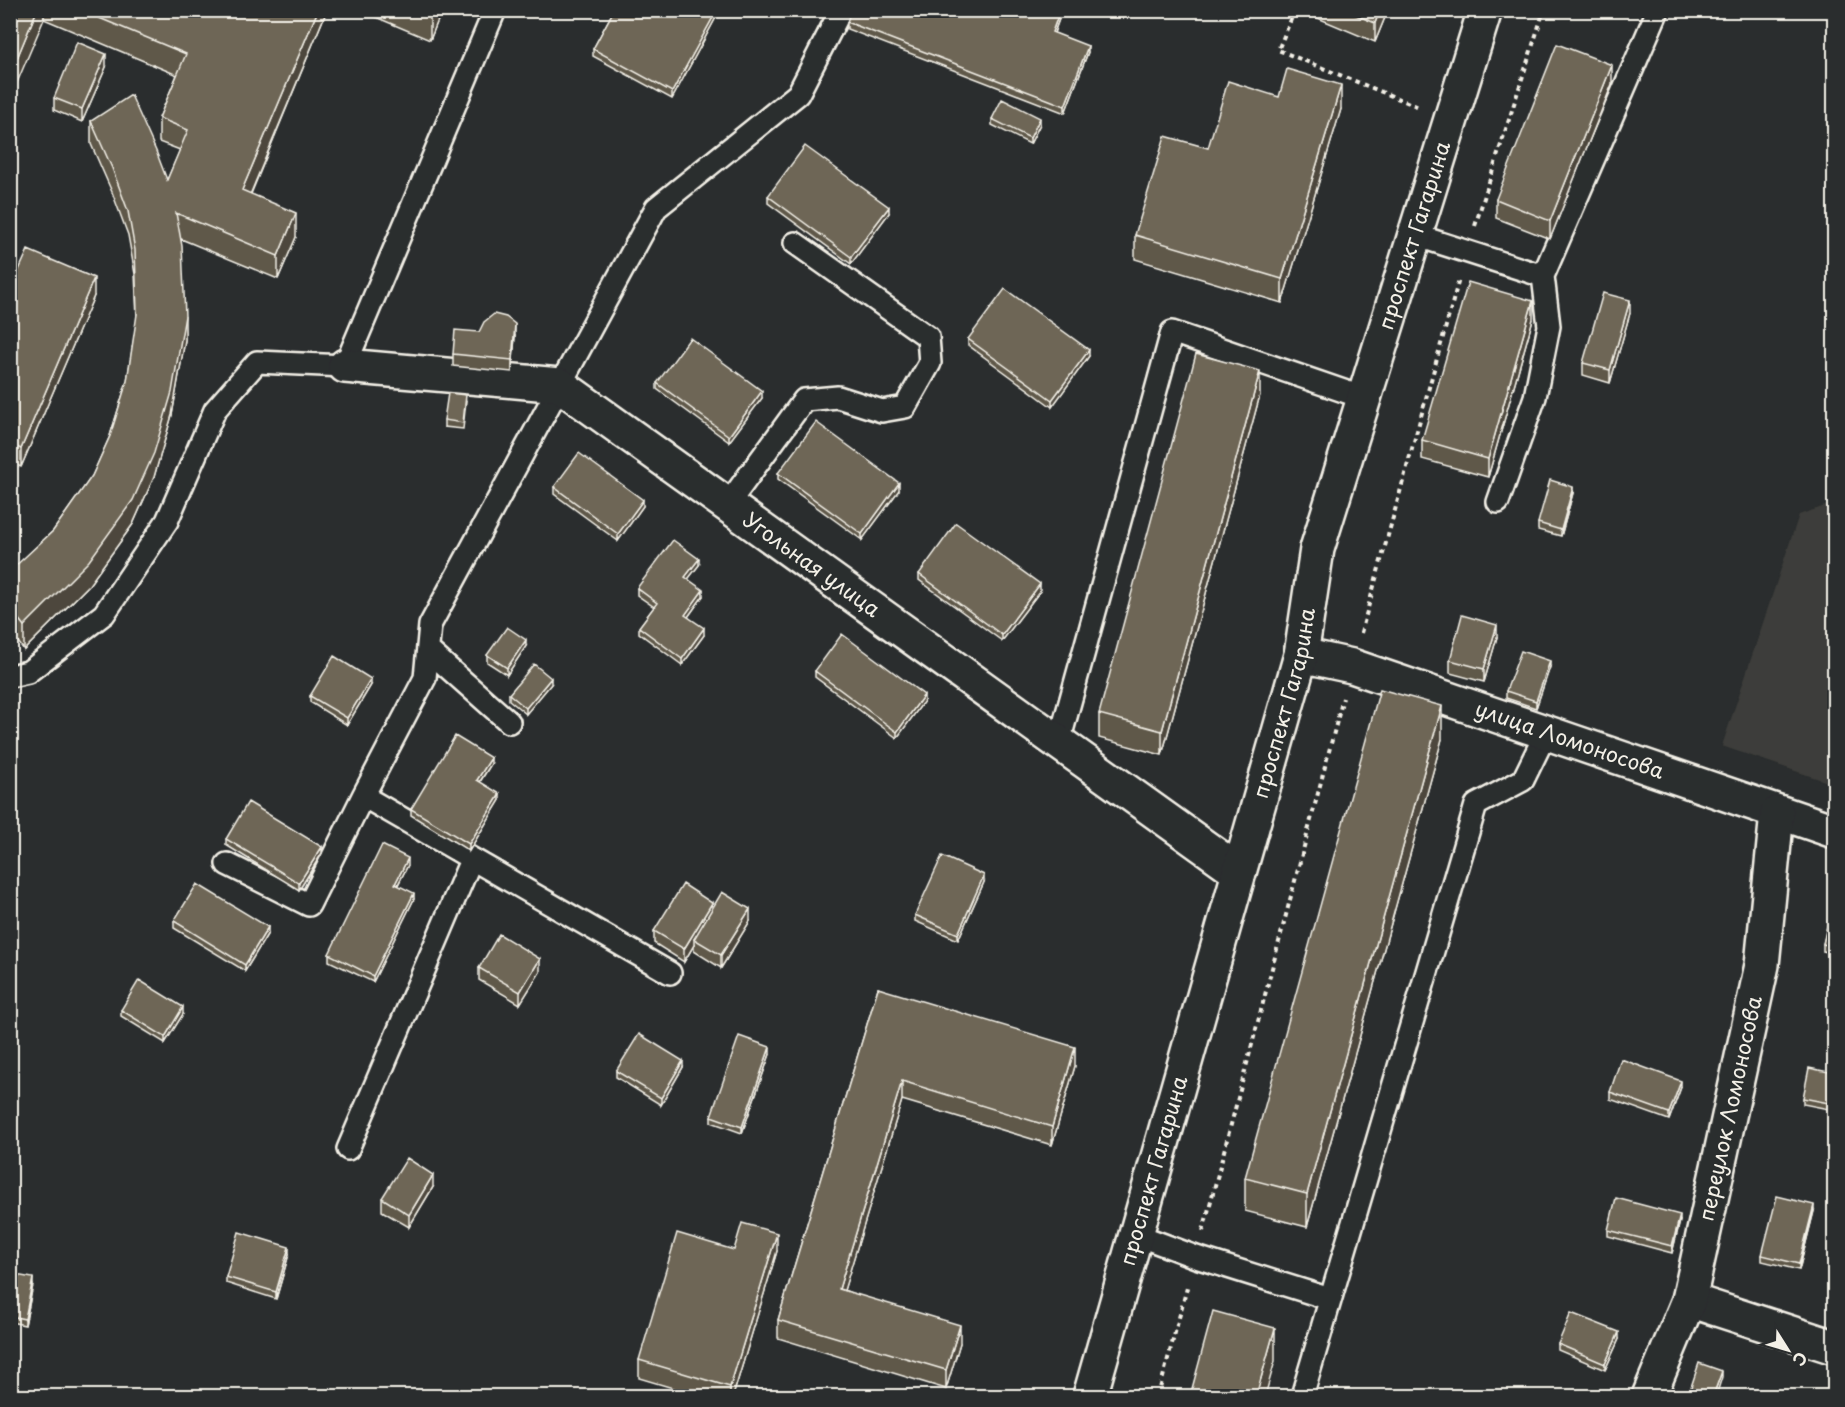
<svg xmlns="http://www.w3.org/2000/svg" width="1845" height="1407" font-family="'Playpen Sans',sans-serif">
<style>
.built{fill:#3e3e3a}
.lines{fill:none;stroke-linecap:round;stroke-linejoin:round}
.lane-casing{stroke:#f4f1e8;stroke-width:26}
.street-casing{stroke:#f4f1e8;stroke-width:38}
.secondary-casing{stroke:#f4f1e8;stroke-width:38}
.path{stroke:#f4f1e8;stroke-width:4;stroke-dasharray:4.5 4.5;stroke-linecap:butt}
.lane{stroke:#2a2d2e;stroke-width:21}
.street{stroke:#2a2d2e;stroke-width:33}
.secondary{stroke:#2a2d2e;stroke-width:33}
.wall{fill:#5f584a;stroke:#f4f1e8;stroke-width:1.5}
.shaded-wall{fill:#4d473c;stroke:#f4f1e8;stroke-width:1.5}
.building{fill:#6e6656;stroke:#f4f1e8;stroke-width:1.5}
.labels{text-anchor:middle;stroke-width:4.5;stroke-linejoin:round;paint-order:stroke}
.street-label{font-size:21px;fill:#f4f1e8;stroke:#2a2d2e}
</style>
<rect width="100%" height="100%" fill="#2a2d2e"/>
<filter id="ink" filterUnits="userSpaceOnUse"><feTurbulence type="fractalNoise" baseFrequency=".0167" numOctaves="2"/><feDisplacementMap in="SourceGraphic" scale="12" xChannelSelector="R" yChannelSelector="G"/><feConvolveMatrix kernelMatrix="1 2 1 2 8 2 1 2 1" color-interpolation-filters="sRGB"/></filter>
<g filter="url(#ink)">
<path class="built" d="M1834,503V784L1722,746L1799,515Z"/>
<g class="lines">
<g class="lane-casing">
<path id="lane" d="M1415,235L1543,276
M1498,502L1535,397L1549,326L1543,276L1658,10
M728,504L804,400L838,397L882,411L905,407L930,363L928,337L795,243
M428,650L509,722
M10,676L28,672L104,614L167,521L215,410L257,362L345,366L495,10
M1059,742L1172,332L1364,398
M363,796L670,973
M227,864L309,905L363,796L425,678L430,625L656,208L798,94L841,10
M348,1149L471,860
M1135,1234L1196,1257L1330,1299
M1302,1396L1476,805L1523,780L1546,733"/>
</g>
<g class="street-casing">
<g id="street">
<path id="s1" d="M345,366L560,385L1238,871"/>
<path id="s2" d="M1301,655L1352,666L1834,831"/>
<path d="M1689,1300L1834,1347"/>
<path id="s3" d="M1649,1396L1689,1300L1762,965L1777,813"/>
</g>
</g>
<g class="secondary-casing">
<g id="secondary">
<path id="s4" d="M1090,1396L1301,655L1317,549L1485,10"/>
</g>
</g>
<path class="path" d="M1295,10L1278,50L1419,107
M1475,226L1544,10
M1361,633L1459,279
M1203,1231L1343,698
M1158,1396L1188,1284"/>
<use href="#lane" class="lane"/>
<use href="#street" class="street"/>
<use href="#secondary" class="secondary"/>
</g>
<path class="wall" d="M10,10H327L251,194L296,237L278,279L181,239L185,340L172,415L154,477L133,524L89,585L24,650L10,631V551L13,569L53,531L92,476L110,436L127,381L137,319L135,274L128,235L112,192L91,144V121L167,180L180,150L159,142V118L177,75L44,19Z
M359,10H442L430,40Z
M614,10H720L672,99L593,56V49Z
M1313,10H1388L1375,42L1313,16Z
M1059,19L1054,33L1088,52L1065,113L847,29V22Z
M106,67L82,122L54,110V98Z
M1612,84L1550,239L1496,218V199Z
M1279,97L1341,109L1282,303L1135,259V235L1208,148Z
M992,119L1040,124L1030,144L992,125Z
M768,196L889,213L851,264L768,203Z
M10,290L94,296L21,467L10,462Z
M1630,313L1610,383L1583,375V363Z
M1533,319L1488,477L1422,459V440Z
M515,336L512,372L453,366V354Z
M968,339L1089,356L1052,407L968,345Z
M657,383L762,398L729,442L657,389Z
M1260,395L1162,755L1099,738V714Z
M466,401L463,429L444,427V420Z
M778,473L899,490L862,540L778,479Z
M554,487L643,506L618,541L554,494Z
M1573,493L1561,536L1538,530V523Z
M699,565L688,579L703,596L688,617L704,635L682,665L639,633V627L654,607L637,595V588Z
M919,574L1040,591L1002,641L919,580Z
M1497,637L1484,682L1450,673V660Z
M526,646L507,675L487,662V655Z
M1550,667L1536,708L1506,698V691Z
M815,671L924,701L897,738L815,677Z
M551,684L526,714L509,700V694Z
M371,685L347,725L310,702V696Z
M1442,739L1307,1227L1245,1211V1178Z
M491,764L480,782L500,800L469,851L411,815V809Z
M226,839L322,853L299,890L226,845Z
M408,865L398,885L414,899L373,982L329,961V954Z
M984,882L958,940L915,921V915Z
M1834,903V953L1823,951V944Z
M712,908L750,921L721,968L694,951V945L684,962L654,943V931Z
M174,921L268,933L245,971L174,928Z
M479,968L540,972L520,1004L479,980Z
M878,988L1075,1066L1052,1145L902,1100L844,1290L960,1343L946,1389L778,1338V1320Z
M121,1010L183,1014L165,1043L121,1016Z
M770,1054L742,1133L711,1122V1116Z
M683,1067L661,1105L616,1077V1071Z
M1834,1073V1110L1803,1104V1098Z
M1681,1087L1669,1120L1610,1099V1092Z
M433,1187L409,1227L382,1211V1198Z
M1814,1211L1799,1270L1762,1261V1255Z
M1680,1221L1672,1253L1608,1236V1230Z
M734,1250L777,1251L733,1396H700L639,1378V1360Z
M289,1254L276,1299L226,1283V1277Z
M10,1274L33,1285L25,1325L10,1322Z
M1619,1339L1605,1370L1558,1350V1344Z"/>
<path class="shaded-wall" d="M37,10H44V19L10,99V75Z
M318,10H327L242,214V190Z
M432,10H442L430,40V16Z
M717,10H720L672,99V92Z
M1380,10H1388L1375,42V23Z
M1059,13V19L1052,38V32Z
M1088,46V52L1065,113V106Z
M106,54V67L82,122V109Z
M1612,65V84L1550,239V221Z
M1341,85V109L1282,303V279Z
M1040,118V124L1030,144V138Z
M889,207V213L851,264V257Z
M296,213V237L278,279V256Z
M94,278V296L21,467V449Z
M1630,300V313L1610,383V370Z
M1533,301V319L1488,477V459Z
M185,316V340L172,415L154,477L133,524L89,585L24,650V626Z
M515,324V336L512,372V360Z
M1089,350V356L1052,407V400Z
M1260,371V395L1162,755V731Z
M762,391V398L729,442V436Z
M899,483V490L862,540V534Z
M1573,487V493L1561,536V530Z
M643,500V506L618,541V534Z
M13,553V572L10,573V555Z
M699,559V565L685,583V577Z
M1040,584V591L1002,641V635Z
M703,590V596L685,621V615Z
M1497,625V637L1484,682V669Z
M704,628V635L682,665V659Z
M526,640V646L507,675V668Z
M1550,661V667L1536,708V701Z
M551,678V684L526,714V708Z
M371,679V685L347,725V718Z
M924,695V701L897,738V732Z
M1442,706V739L1307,1227V1194Z
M491,758V764L477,786V780Z
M500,794V800L469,851V844Z
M322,847V853L299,890V883Z
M408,858V865L395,890V884Z
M984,875V882L958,940V934Z
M414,893V899L373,982V976Z
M712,903V915L694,939V945L684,962V949Z
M750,909V921L721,968V955Z
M268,927V933L245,971V965Z
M540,959V972L520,1004V992Z
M183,1007V1014L165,1043V1037Z
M770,1047V1054L742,1133V1127Z
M1075,1047V1066L1052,1145V1127Z
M683,1061V1067L661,1105V1098Z
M902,1081V1100L839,1307V1289Z
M1681,1081V1087L1669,1120V1113Z
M433,1175V1187L409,1227V1215Z
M1814,1205V1211L1799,1270V1264Z
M1680,1215V1221L1672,1253V1246Z
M777,1233V1251L733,1396H730V1387Z
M289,1247V1254L276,1299V1292Z
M33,1278V1285L25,1325V1319Z
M960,1325V1343L946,1389V1370Z
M1275,1328V1361L1265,1396H1256Z
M1619,1332V1339L1605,1370V1364Z
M1722,1371V1377L1716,1396H1713Z"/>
<path class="building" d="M10,10H37L10,75Z
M80,10H318L242,190L296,213L278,256L176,213L182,246L185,316L172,392L154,453L133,500L89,561L24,626L10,608V571L53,531L92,476L110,436L127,381L137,314L135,250L128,211L112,168L91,121L131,95L156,151L167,180L188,130L159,118L186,54Z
M416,10H432L430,16Z
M614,10H717L672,92L593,49Z
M851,10H1053L1059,13L1052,32L1088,46L1065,106L847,22Z
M1344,10H1380L1375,23Z
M77,42L106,54L82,109L54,98Z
M1557,44L1612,65L1550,221L1496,199Z
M1287,69L1341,85L1282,279L1135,235L1165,136L1208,148L1228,81L1279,97Z
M1002,99L1040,118L1030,138L992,119Z
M805,146L889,207L851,257L768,196Z
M28,250L94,278L21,449L10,444V290Z
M1468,282L1533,301L1488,459L1422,440Z
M1005,289L1089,350L1052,400L968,339Z
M1603,293L1630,300L1610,370L1583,363Z
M494,314L506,317L515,324L512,360L453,354L455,330L479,332L484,322Z
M690,338L762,391L729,436L657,383Z
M1196,354L1260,371L1162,731L1099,714Z
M448,393L466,395L463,423L444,420Z
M816,422L899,483L862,534L778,473Z
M579,453L643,500L618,534L554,487Z
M1550,480L1573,487L1561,530L1538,523Z
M956,523L1040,584L1002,635L919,574Z
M673,540L699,559L685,577L703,590L685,615L704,628L682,659L639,627L657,603L637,588Z
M1462,615L1497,625L1484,669L1450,660Z
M507,627L526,640L507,668L487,655Z
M842,634L924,695L897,732L815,671Z
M1521,651L1550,661L1536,701L1506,691Z
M334,656L371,679L347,718L310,696Z
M534,664L551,678L526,708L509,694Z
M1380,689L1442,706L1307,1194L1245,1178Z
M455,736L491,758L477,780L500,794L469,844L411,809Z
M248,802L322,847L299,883L226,839Z
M382,845L408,858L395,884L414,893L373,976L329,954Z
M942,856L984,875L958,934L915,915Z
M197,884L268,927L245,965L174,921Z
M683,884L712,903L684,949L654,931Z
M722,892L750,909L721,955L694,939Z
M1832,903H1834V947L1823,944Z
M499,934L540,959L520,992L479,968Z
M139,980L183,1007L165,1037L121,1010Z
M878,988L1075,1047L1052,1127L902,1081L839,1289L960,1325L946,1370L778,1320Z
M639,1034L683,1061L661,1098L616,1071Z
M739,1036L770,1047L742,1127L711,1116Z
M1621,1059L1681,1081L1669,1113L1610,1092Z
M1809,1068L1834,1073V1104L1803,1098Z
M407,1158L433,1175L409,1215L382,1198Z
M1777,1196L1814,1205L1799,1264L1762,1255Z
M1616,1198L1680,1215L1672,1246L1608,1230Z
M742,1223L777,1233L730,1387L639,1360L677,1233L734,1250Z
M239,1232L289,1247L276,1292L226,1277Z
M10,1274L33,1278L25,1319L10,1316Z
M1213,1311L1275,1328L1256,1396H1190Z
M1571,1313L1619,1332L1605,1364L1558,1344Z
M1699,1363L1722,1371L1713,1396H1688Z
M1831,1393L1834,1394V1396H1830Z"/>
</g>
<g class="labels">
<g class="street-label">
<text dy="7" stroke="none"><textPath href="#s4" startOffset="1206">проспект Гагарина</textPath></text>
<text dy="7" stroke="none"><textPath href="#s1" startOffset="525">Угольная улица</textPath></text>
<text dy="7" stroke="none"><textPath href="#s4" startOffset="720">проспект Гагарина</textPath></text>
<text dy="7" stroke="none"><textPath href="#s2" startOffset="282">улица Ломоносова</textPath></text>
<text dy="7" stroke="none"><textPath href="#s3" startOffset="300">переулок Ломоносова</textPath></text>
<text dy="7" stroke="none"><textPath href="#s4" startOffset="234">проспект Гагарина</textPath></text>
</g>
</g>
<rect width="1845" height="1407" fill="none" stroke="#2a2d2e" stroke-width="36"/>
<rect x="18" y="18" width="1809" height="1371" fill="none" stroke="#f4f1e8" stroke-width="2" filter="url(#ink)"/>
<g transform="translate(1788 1350) rotate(127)" stroke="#2a2d2e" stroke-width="4.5" paint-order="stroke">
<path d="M0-4.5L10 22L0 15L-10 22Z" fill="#f4f1e8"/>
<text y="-9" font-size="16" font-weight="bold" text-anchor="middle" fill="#f4f1e8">С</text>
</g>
</svg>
